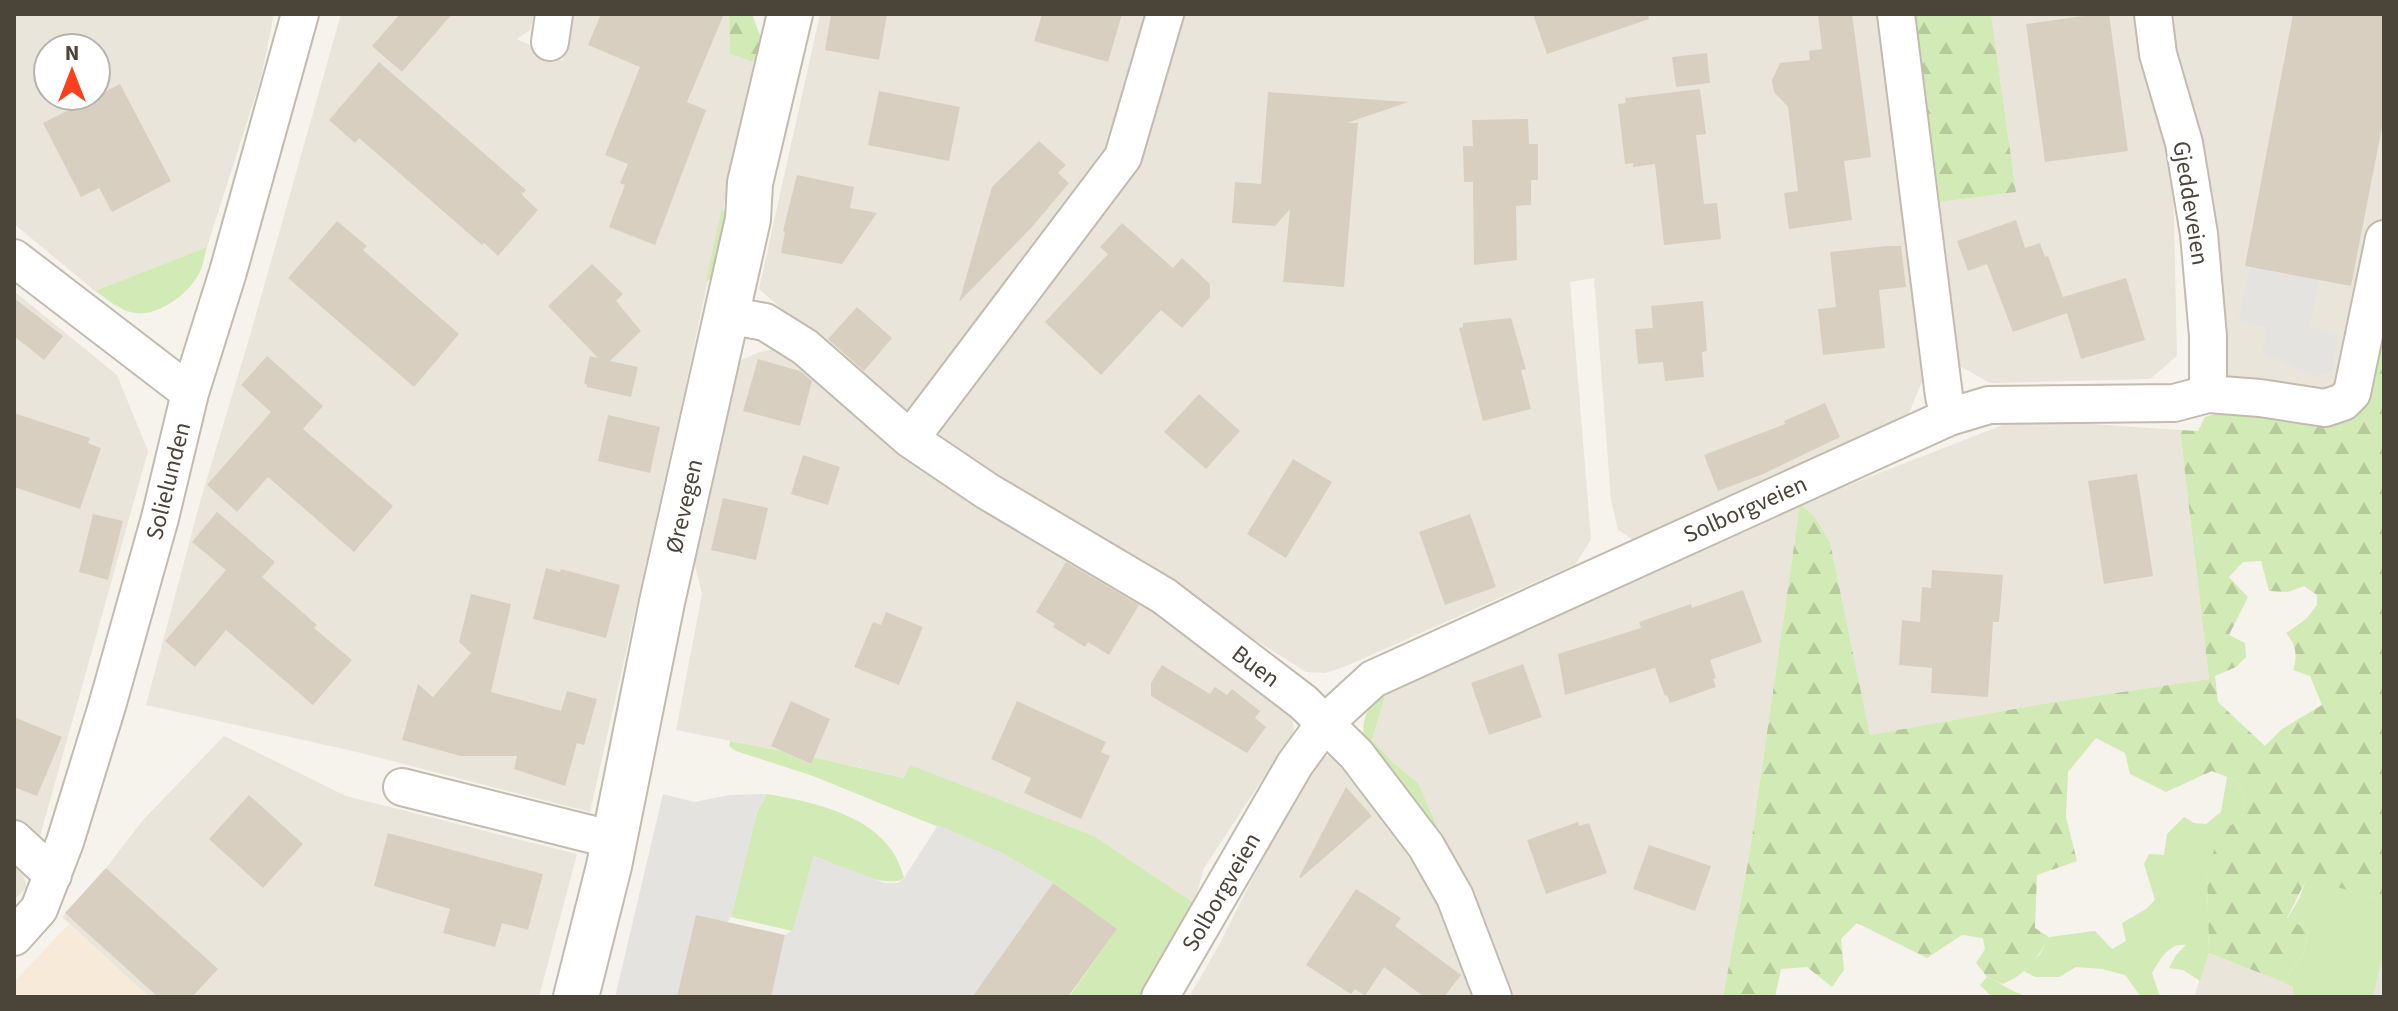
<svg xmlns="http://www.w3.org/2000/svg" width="2398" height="1011" font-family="'Source Sans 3',sans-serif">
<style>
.residential{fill:#eae5da;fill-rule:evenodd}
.commercial{fill:#f7ead8}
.green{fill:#d2eab5}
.forest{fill:url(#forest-firs);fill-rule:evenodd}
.parking{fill:#e5e3e0}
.building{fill:#d8cfc1}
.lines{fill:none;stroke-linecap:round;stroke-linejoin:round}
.minor-casing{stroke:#c2bbae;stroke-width:40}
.tertiary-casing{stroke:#c2bbae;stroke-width:48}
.minor{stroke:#fff;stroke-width:36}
.tertiary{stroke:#fff;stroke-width:44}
.labels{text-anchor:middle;stroke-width:6;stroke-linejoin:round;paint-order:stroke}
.street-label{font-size:24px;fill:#4b4439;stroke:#fff}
</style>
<defs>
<pattern id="forest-firs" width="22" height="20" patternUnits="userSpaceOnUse" patternTransform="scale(2)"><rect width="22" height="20" fill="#d2eab5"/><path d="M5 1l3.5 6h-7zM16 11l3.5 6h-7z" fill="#b6ca9c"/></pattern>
</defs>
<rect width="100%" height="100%" fill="#f6f3ec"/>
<path class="residential" d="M14,14H274L261,78L207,247L95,291L14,224ZM48,48H96V96H48Z
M341,14H534L530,30L517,39L563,61L560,28L563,14H729L730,54L754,62L681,407L590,812L357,752L146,705L200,502L251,332Z
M820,14H1152L1116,143L912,412L904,414L759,289Z
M1181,14H1879L1923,379L1905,423L1755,489L1632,539L1618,530L1611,500L1594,278L1570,282L1591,539L1576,564L1344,667L1325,673L1306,672L945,444L937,429L1141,162L1170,66Z
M1991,14H2384V304L2340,417L2216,414L2220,360L2173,175L2177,356L2150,379L1990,383L1958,365L1940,202L2016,192Z
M14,291L117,375L148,451L37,847L14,826Z
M774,349L796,359L1102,574L1206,647L1292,717L1294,729L1291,736L1204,868L1194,903L1094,836L910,766L905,778L814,757L810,764L782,751L676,730L702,594L694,562L741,360L760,352Z
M2018,419L2180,430L2209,679L2048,703L1870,735L1830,542L1814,516L1800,505L1750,851L1723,997H1509L1418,783L1392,762L1372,740L1386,693L1800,504Z
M224,736L346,796L577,854L539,997H149L62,917L106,868L143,820Z
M1326,756L1335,758L1357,775L1427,873L1482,997H1189L1219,945L1299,786L1319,759Z
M14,859L20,865L27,887L14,900Z
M2384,901V997H2194L2209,953L2283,982Z"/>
<path class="commercial" d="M69,924L149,997H14V982Z"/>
<path class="green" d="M722,207L732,225L726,266L706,282Z
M207,247C204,257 203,269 197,277C186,296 156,317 134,313C119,310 107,299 95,291Z
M1386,693L1372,740L1392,762L1418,783L1461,881L1366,748C1359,726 1365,704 1386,693Z
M730,741L782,751L810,764L813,757L904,778L910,765L1094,836L1194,903L1140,997H1069L1116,930L1053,883L1000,852L813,776L736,751L729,746Z
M2227,777L2237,781L2245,798L2242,819L2207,873L2209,953L2200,981L2183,970L2169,968L2176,955L2186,945C2169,942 2160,960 2152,973L2159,994L2164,997H2141L2125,975L2102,969L2076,967L2059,977H2035L2024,971L2040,954L2049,937L2095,931L2112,949L2126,941L2122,923L2146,909L2155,900L2144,864L2149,854L2164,855L2167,834L2184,817L2194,823L2206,824L2221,812Z
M767,794C819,803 890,818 904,878C887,891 835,864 814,856L793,931L731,917L757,812Z
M2307,877L2384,901L2383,954L2373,997H2293V987L2283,982L2303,954L2308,930L2287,919L2299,899Z
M1987,977C2000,982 2008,990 2021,994L2022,997H1992L1980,985Z"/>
<path class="forest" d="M729,14H752L762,41L754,62L730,54Z
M1915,14H1991L2016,192L1940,202Z
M2384,304V901L2307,878L2287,918L2308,930L2303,954L2283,982L2209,953L2207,873L2220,831L2242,819L2245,798L2237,781L2212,771L2166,792L2130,774L2125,753L2096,738L2068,772L2066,817L2077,861L2037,875L2035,928L2049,937C2038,958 2025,975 2003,984L1987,977L1976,963L1985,949L1983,938L1962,935L1927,958L1857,923L1841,939L1844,970L1832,987L1807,967L1781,969L1775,997H1723L1750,851L1800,504L1814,516L1830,542L1870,735L2048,703L2209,679L2180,430L2198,431L2205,417L2216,414L2340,417ZM2261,561L2269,591L2288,592L2304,586L2317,595V605L2306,619L2286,633C2296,645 2298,656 2293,670L2310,676L2322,705L2282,729L2265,746L2218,702L2215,676L2236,667L2246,657L2245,643L2229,635L2248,597L2229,577L2243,562Z"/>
<path class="parking" d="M2250,267L2319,280L2310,327L2338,334L2332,372L2315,376L2261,353L2266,338L2264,326L2238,322Z
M663,794L694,802L730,795L767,794L757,812L731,917L677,997H615Z
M938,825L1000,852L1053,883L972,997H770L785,935L793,930L814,856L885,883H898L904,878Z"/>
<path class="building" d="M400,14H452L402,72L372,46Z
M601,14H724L687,102L706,110L655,245L609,227L625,185L620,183L628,164L605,155L640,67L588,45Z
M831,14H887L879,60L825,50Z
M1042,14H1122L1108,62L1034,41Z
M1533,14H1648L1649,19L1547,54Z
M1818,14H1852L1871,157L1844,161L1852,220L1789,229L1784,193L1798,191L1788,107L1774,92L1772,80L1780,63L1810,60L1809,51L1822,49Z
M2098,14H2109L2128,151L2045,162L2026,24Z
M2293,14H2384V117L2351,286L2245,266Z
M1707,53L1710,83L1676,87L1672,57Z
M379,62L526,190L524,193L521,192L524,197L538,210L498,256L484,243L482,245L359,138L355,143L329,120Z
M120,84L171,181L112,212L99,188L81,197L43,123Z
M1700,89L1706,134L1696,135L1704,204L1717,203L1721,239L1664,245L1655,164L1633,167V163L1625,164L1618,104L1626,103L1625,98Z
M879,91L960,107L949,161L868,145Z
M1268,92L1408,102L1347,123H1358L1344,287L1283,282L1290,209L1275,226L1232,223L1235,182L1261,184Z
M1528,119L1529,144H1538V180H1531V205L1516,206L1517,260L1474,265L1473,182H1464L1463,146H1473L1472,120Z
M1039,141L1066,165L1058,173L1069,183L1032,227L959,302L992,187Z
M797,175L854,187L850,208L877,213L842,264L781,253L785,232L783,231Z
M2016,220L2025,248L2040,243L2045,257L2048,256L2063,297L2126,278L2145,340L2081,359L2067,313L2013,332L1987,264L1968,271L1957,241Z
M337,221L367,246L363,250L459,334L414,387L288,278Z
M1122,223L1173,268L1182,258L1210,284V297L1182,328L1161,310L1101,375L1045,322L1108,254L1100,247Z
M1887,246H1901L1906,287L1879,290L1885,348L1823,355L1818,309L1836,307L1830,252Z
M592,264L623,294L616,301L641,331L610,361L638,367L631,397L587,387V385L584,383L590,356L598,358L548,306Z
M14,298L63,336L44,360L14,336Z
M1703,301L1707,351L1702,352L1704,377L1665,381L1663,362L1638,364L1635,329L1653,328L1651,306Z
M857,307L892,338L864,371L828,339Z
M1511,318L1526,369L1521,370L1531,409L1483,421L1459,328L1463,327V323Z
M267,356L323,406L303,429L393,506L354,552L268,477L237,512L207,485L271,412L241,385Z
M758,359L800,371L812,381L800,426L743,411Z
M1199,394L1240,431L1206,469L1164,432Z
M1825,403L1840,437L1763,474L1718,491L1704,455L1785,424L1784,421Z
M14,413L90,438L88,443L101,448L80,509L14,487Z
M608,415L660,427L650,473L598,461Z
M803,455L840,467L828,505L791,494Z
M1293,459L1332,482L1286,558L1247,534Z
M2137,474L2153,576L2104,584L2088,481Z
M723,498L768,508L756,560L711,550Z
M217,512L275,562L262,577L317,625L314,628L352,660L313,705L226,630L195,667L165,641L226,570L192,542Z
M93,514L123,521L108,580L79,572Z
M1470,514L1496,587L1445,605L1419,532Z
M1066,562L1139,605L1109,655L1088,642L1085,647L1053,627L1055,624L1036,612Z
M546,568L560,572L561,569L620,585L606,638L533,619Z
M1932,570L2003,575L1999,622H1993L1988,697L1931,693L1932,668L1899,665L1902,620L1920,622L1922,587L1931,588Z
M1743,590L1762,642L1710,660L1716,678L1713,679L1716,687L1670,703L1667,695L1665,696L1655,668L1565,695L1558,654L1641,628L1639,622L1691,604L1692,608Z
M471,594L511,604L491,692L561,711L567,691L597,699L584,745L577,743L565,786L514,769L517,756H461L402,740L418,684L433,697L471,653L459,642Z
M886,612L923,627L899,685L854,667L873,622L881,625Z
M1523,664L1542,717L1489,735L1471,683Z
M1162,665L1210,694L1215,687L1227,695L1232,689L1260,711L1255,718L1266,727L1247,753L1151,696V683Z
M791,701L830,719L811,764L771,746Z
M1017,701L1106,742L1101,752L1110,756L1081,819L1024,793L1031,778L991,759Z
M14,717L62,737L37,796L14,787Z
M1346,787L1372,816L1301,878L1299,877Z
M249,795L303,844L263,888L209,839Z
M1578,822L1579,826L1589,823L1607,873L1546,894L1527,840Z
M388,833L543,874L528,930L502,923L495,947L443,933L450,909L374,886Z
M1649,845L1711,866L1695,911L1633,889Z
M106,868L218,969L192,997H158L65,913Z
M1053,883L1117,929L1068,997H972Z
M1356,889L1401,918L1395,926L1461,975L1444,997H1424L1384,967L1365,996L1355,989L1351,994L1306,965Z
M696,915L785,935L771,997H677Z"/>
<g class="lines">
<g class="minor-casing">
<path id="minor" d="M1896,14L1944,396L1949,417
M2153,14L2158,54L2184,143L2199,234L2208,336V394
M550,42L554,14
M14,258L190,393
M727,315L765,322L805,347L910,439L987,491L1164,596L1303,702L1356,754L1426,846L1455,897L1493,997
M910,439L1123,157L1165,14
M402,787L614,840
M14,839L53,875
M14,937L39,909L65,842L107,706L160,518L190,393L228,272L300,14
M1160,997L1295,764L1325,723L1373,679L1949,417L1989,405L2174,403L2208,394L2260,398L2325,408L2343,402L2352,393L2384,239"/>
</g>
<g class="tertiary-casing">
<path id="tertiary" d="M576,997L609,866L662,602L748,219L750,183L790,14"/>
</g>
<use href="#minor" class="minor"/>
<use href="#tertiary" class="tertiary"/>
</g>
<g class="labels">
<g class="street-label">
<text transform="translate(2191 203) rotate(81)" y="8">Gjeddeveien</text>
<text transform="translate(168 481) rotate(-76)" y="8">Solielunden</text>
<text transform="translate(684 506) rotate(-77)" y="8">Ørevegen</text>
<text transform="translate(1745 509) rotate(-24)" y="8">Solborgveien</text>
<text transform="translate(1256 666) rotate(37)" y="8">Buen</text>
<text transform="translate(1221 892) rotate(-60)" y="8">Solborgveien</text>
</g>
</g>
<rect width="2398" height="1011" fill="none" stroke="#4b4439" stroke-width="32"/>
<g transform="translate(72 72)"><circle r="38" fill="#ffffff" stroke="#b7b4b0" stroke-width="2"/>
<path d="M0-6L14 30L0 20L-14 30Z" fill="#fc3f1d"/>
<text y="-12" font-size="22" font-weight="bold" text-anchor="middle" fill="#4b4439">N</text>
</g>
</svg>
